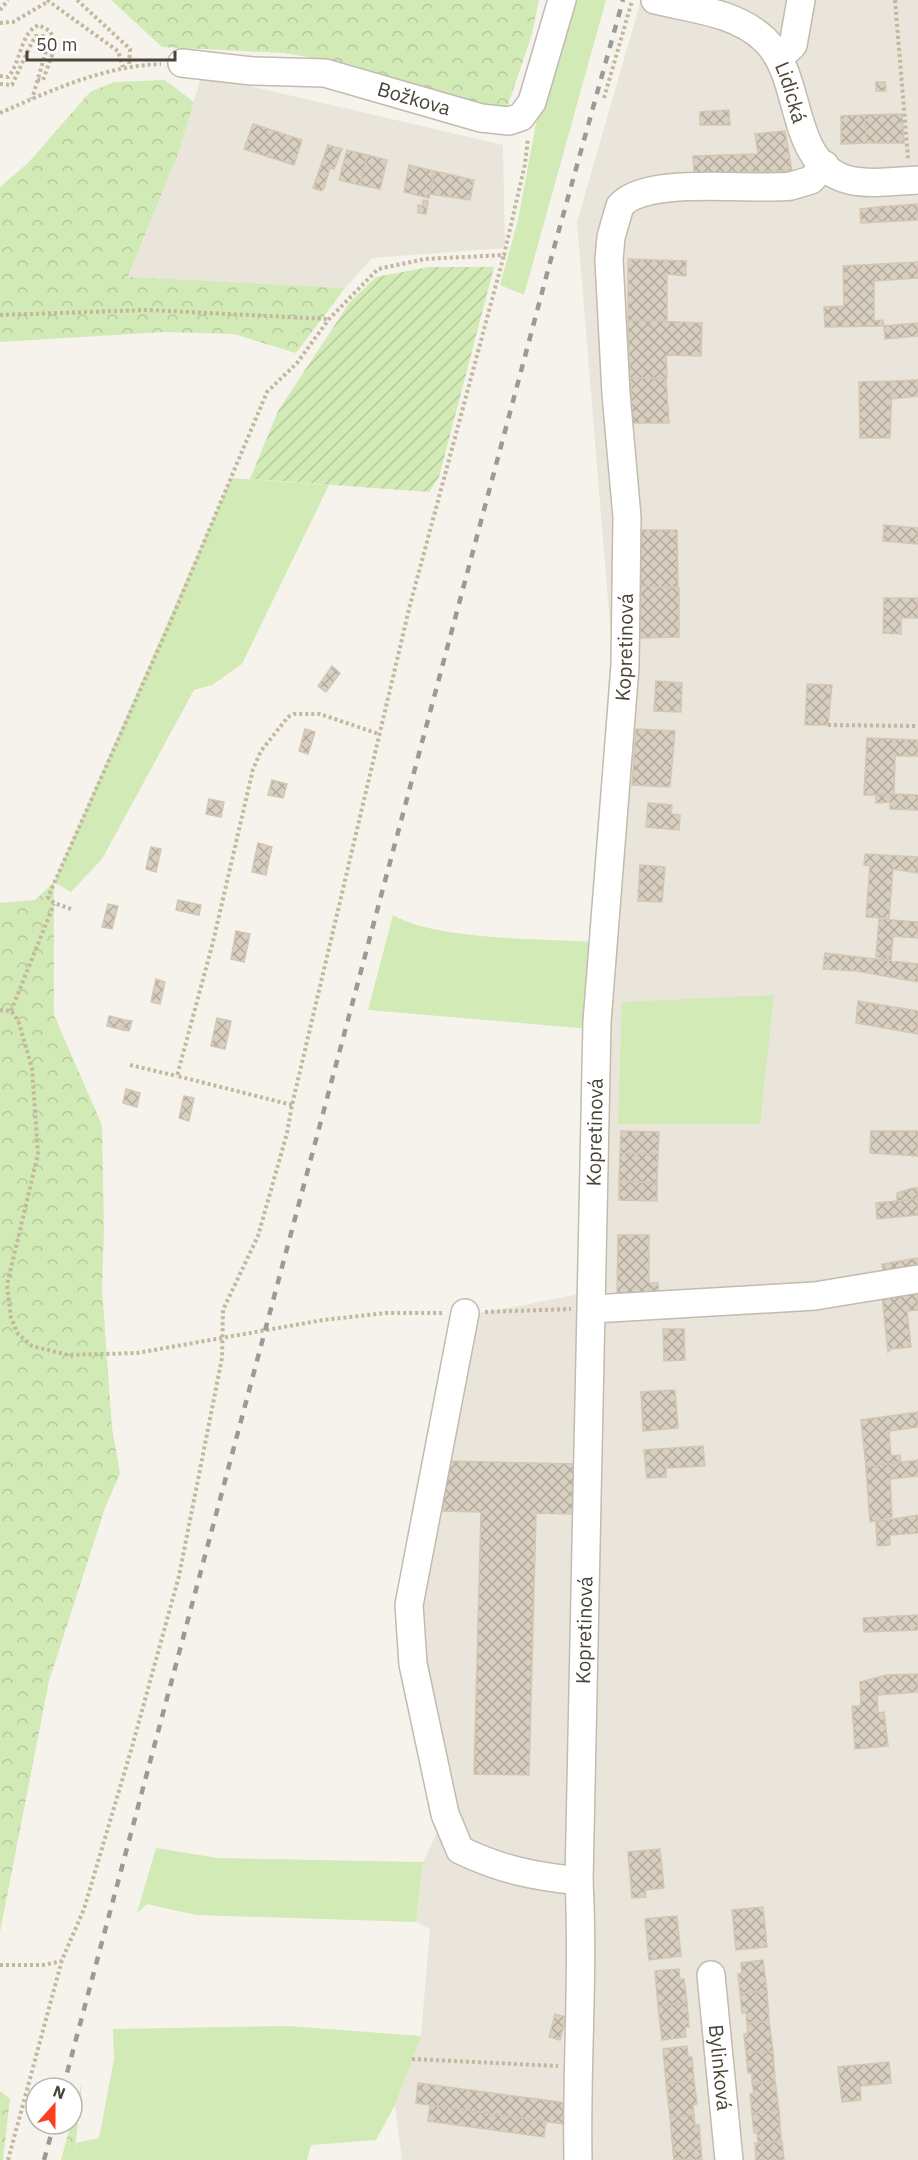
<svg xmlns="http://www.w3.org/2000/svg" width="918" height="2160" font-family="'IBM Plex Sans',sans-serif">
<style>
.residential{fill:#eae5da}
.grass{fill:#d2eab5}
.forest{fill:url(#forest-crowns)}
.garden{fill:url(#garden-furrows)}
.building{fill:url(#building-cross-hatch);stroke:#d3c7b4;stroke-width:1.5}
.lines{fill:none;stroke-linecap:round;stroke-linejoin:round}
.minor-casing{stroke:#c2bbae;stroke-width:30}
.path{stroke:#c4b79f;stroke-width:4;stroke-dasharray:3 3;stroke-linecap:butt}
.minor{stroke:#fff;stroke-width:27}
.rail{stroke:#9a9a9a;stroke-width:4.5;stroke-dasharray:8 8;stroke-linecap:butt}
.labels{text-anchor:middle;stroke-width:5;stroke-linejoin:round;paint-order:stroke}
.street-label{font-size:20px;fill:#4b4439;stroke:#fff}
</style>
<defs>
<pattern id="forest-crowns" width="20" height="18" patternUnits="userSpaceOnUse" patternTransform="scale(1.5)"><rect width="20" height="18" fill="#d2eab5"/><path d="M2 6a3 3 0 1 1 6 0M12 15a3 3 0 1 1 6 0" fill="none" stroke="#b6ca9c"/></pattern>
<pattern id="garden-furrows" width="10" height="10" patternUnits="userSpaceOnUse" patternTransform="scale(1.5)"><rect width="10" height="10" fill="#d2eab5"/><path d="M-1 1l2-2M0 10L10 0M9 11l2-2" fill="none" stroke="#b6ca9c"/></pattern>
<pattern id="building-cross-hatch" width="8" height="8" patternUnits="userSpaceOnUse" patternTransform="scale(1.5)"><rect width="8" height="8" fill="#d8cfc1"/><path d="M0 0l8 8M0 8l8-8" fill="none" stroke="#b1aa9e"/></pattern>
</defs>
<rect width="100%" height="100%" fill="#f6f3ec"/>
<path class="residential" d="M641,0H918V2160H402L395,2105L421,2036L430,1929L416,1922L423,1862L442,1822L407,1691L465,1313L487,1312L579,1294L611,637L577,222Z
M202,75L503,145L505,248L372,258L345,288L128,278L178,154Z"/>
<path class="grass" d="M568,0H606L524,295L500,285L518,220L540,102Z
M231,478L329,485L242,664L212,685L194,690L102,859L71,892L54,882Z
M393,915C438,941 541,938 596,942L592,1029L368,1010Z
M774,995L760,1124H618L622,1002Z
M156,1848L218,1858L423,1862L416,1922L196,1915L147,1904L137,1913Z
M288,2026L421,2036L395,2105L376,2140L311,2145L307,2160H74L76,2143L99,2138L114,2059L113,2029Z"/>
<path class="forest" d="M111,0H539L532,34L507,108L469,102L346,63L283,53L162,47Z
M165,80L194,102L178,154L128,277L345,288L296,353L234,334L164,332L0,342V187L28,163L90,92L114,82Z
M54,882V1015L102,1125L104,1229L102,1288L112,1428L120,1473L105,1508L49,1681L0,1932V903L35,900Z
M82,2082L74,2160H61Z
M0,2091L10,2099L3,2160H0Z"/>
<path class="garden" d="M429,267H494L439,477L429,492L250,479L278,411L350,302L376,277Z"/>
<path class="building" d="M876,82H885L886,91H876Z
M729,110L730,125H700V112Z
M902,114L904,143H867L864,115Z
M864,115L867,143L841,144V116Z
M253,124L302,140L294,165L244,149Z
M785,131L792,171L694,173L693,156L758,154L755,134Z
M328,145L342,149L334,169L330,168L324,188L321,191L313,188Z
M347,150L367,155L360,185L339,180Z
M367,155L387,160L380,189L360,185Z
M409,165L434,171L429,198L404,192Z
M434,171L474,180L470,200L430,194Z
M423,200L428,201L426,214L418,213V205L423,206Z
M918,204V220L879,222L878,207Z
M878,207L879,222L861,223L860,209Z
M628,259L686,261V276L667,274V320H628Z
M918,262V278L874,281V321L883,320L884,326L825,327L824,307L844,306L843,266Z
M628,320L702,323L701,356L666,355L667,378H630Z
M918,323V336L885,339L884,326Z
M630,378L666,379L669,423H633Z
M918,380V396L892,399V381Z
M892,381L890,438H860L859,382Z
M884,525L918,528V544L883,541Z
M640,530H677L678,587L641,586Z
M641,586L679,588V637L640,638Z
M884,598H918V618H901V634L883,633Z
M332,666L340,673L326,692L318,686Z
M656,681L682,683L681,712L654,711Z
M807,684L832,685L828,725H805Z
M305,729L315,732L308,754L299,751Z
M636,729L675,731L670,787L632,785Z
M867,738L918,740V756H895L894,794L864,795Z
M272,780L287,784L283,798L268,795Z
M894,794L918,795V810L890,809V802L876,803V795Z
M209,799L224,802L221,817L206,814Z
M648,803L672,805L671,814L680,815L679,830L646,827Z
M258,843L272,847L269,860L255,857Z
M151,847L161,849L156,872L146,869Z
M865,854L918,857V873L893,869L889,918L866,917L870,866L864,865Z
M255,857L269,860L266,875L252,872Z
M640,865L665,867L662,902L638,901Z
M178,900L201,905L199,915L176,910Z
M108,904L118,906L112,929L102,927Z
M879,919L918,922V938L893,936L891,960L876,957Z
M236,931L250,934L244,962L231,959Z
M825,953L918,964V982L857,971L823,969Z
M156,979L165,982L160,1004L151,1002Z
M858,1001L918,1011V1034L856,1023Z
M109,1016L125,1020L123,1030L107,1026Z
M217,1018L231,1021L225,1049L211,1046Z
M125,1020L132,1021L129,1031L123,1030Z
M126,1089L140,1093L137,1107L123,1103Z
M184,1096L194,1098L189,1121L179,1118Z
M621,1131L659,1132L658,1154L620,1153Z
M871,1131H918V1156L870,1153Z
M620,1153L658,1154L657,1183L619,1181Z
M619,1181L657,1183V1201L619,1200Z
M913,1188H918V1199L897,1201V1193Z
M918,1199V1215L877,1219L876,1203Z
M618,1235H649V1283H658L659,1298L617,1299Z
M918,1258V1271L884,1277L882,1264Z
M918,1288V1310L907,1311L911,1347L891,1349L888,1352L882,1296Z
M663,1329H684L685,1360L664,1361Z
M675,1390L678,1428L643,1431L641,1392Z
M918,1412V1427L889,1431L891,1456L900,1455L901,1462L866,1467L861,1420Z
M703,1446L705,1466L666,1468V1477L647,1478L644,1450Z
M918,1460V1476L890,1479L892,1517L870,1522L866,1467Z
M444,1461L576,1464L574,1514L536,1513L529,1775L474,1774L481,1512L443,1511Z
M918,1515V1533L890,1535V1545L877,1546L876,1522Z
M918,1615V1630L864,1632L863,1618Z
M918,1674V1692L877,1695L878,1713L884,1712L888,1746L855,1749L852,1706H861L860,1682L886,1675Z
M660,1849L664,1888L645,1890L646,1897L632,1898L628,1852Z
M763,1907L767,1947L736,1950L732,1910Z
M677,1916L681,1956L649,1960L645,1919Z
M763,1960L767,1991L740,1993L738,1974L742,1973L741,1963Z
M679,1969L680,1980L684,1979L687,2003L658,2006L655,1971Z
M767,1991L769,2021L747,2023L746,2013H742L740,1993Z
M687,2003L689,2027H685L686,2037L662,2040L658,2006Z
M555,2014L566,2017L560,2040L549,2037Z
M769,2021L773,2051L746,2053L744,2034L748,2033L747,2023Z
M687,2046L688,2057H692L694,2080L666,2083L663,2049Z
M773,2051L775,2081L752,2083V2073H748L746,2053Z
M889,2062L891,2083L860,2086L861,2100L842,2102L838,2067Z
M694,2080L697,2104L693,2105L694,2115L670,2117L666,2083Z
M775,2081L779,2110L752,2113L750,2094L754,2093L752,2083Z
M418,2083L566,2103L563,2124L416,2103Z
M430,2105L546,2121L544,2137L428,2121Z
M779,2110L781,2141L758,2143L757,2133H754L752,2113Z
M694,2115L695,2125H699L701,2149L673,2151L670,2117Z
M782,2141L784,2160H756L755,2143Z
M701,2149L702,2160H674L673,2151Z"/>
<g class="lines">
<g class="minor-casing">
<g id="minor">
<path id="s1" d="M655,0C692,9 736,12 765,40C805,78 787,164 849,180C871,185 896,181 918,180"/>
<path d="M779,58L793,45L801,0"/>
<path id="s2" d="M182,63L252,71L325,73L481,118L509,121L521,117L532,102L562,0"/>
<path d="M593,1309L815,1296L918,1279"/>
<path d="M465,1313L409,1605L413,1664L445,1814L460,1850C502,1870 533,1876 579,1881"/>
<path id="s3" d="M711,1975L729,2160"/>
<path id="s4" d="M578,2160C576,2067 584,1974 579,1881L597,1022L625,666L627,517L616,394L609,260L611,237L620,206C645,175 751,191 791,186L811,180L825,165"/>
</g>
</g>
<path class="path" d="M47,0L118,51L123,67
M77,0L130,49L129,65
M895,0L908,158
M0,10L8,0
M0,23L13,22L49,1
M0,76L8,77C21,63 20,32 39,25L50,31L56,44L43,80H35
M0,84L12,85L32,42L36,36H43L47,48L32,99
M604,98L632,1
M0,113C52,90 104,66 161,64
M0,315L148,310L329,319
M828,725L918,726
M71,909L54,903L48,897L170,623L267,392L297,363L329,319L378,269L425,259L504,255L525,164L528,138
M0,1010L11,1011L18,1020L32,1068L38,1154L7,1285L11,1318L18,1334L32,1346L68,1355L137,1353L323,1320L386,1313H442
M11,1011L54,904
M130,1065L177,1076
M292,1105L177,1076L213,942L253,769L261,751L288,717L294,714H320L379,734
M485,1312L571,1309
M0,1965H43L62,1961
M412,2059L558,2066
M8,2160L62,1960L84,1909L132,1747L179,1576L222,1358L223,1310L258,1236L287,1133L292,1105L410,605L504,255"/>
<use href="#minor" class="minor"/>
<path class="rail" d="M63,2088L552,255L623,0
M44,2160L54,2124"/>
</g>
<g class="labels">
<g class="street-label">
<text dy="7" stroke="none"><textPath href="#s1" startOffset="178">Lidická</textPath></text>
<text dy="7" stroke="none"><textPath href="#s2" startOffset="236">Božkova</textPath></text>
<text dy="7" stroke="none"><textPath href="#s4" startOffset="1514">Kopretinová</textPath></text>
<text dy="7" stroke="none"><textPath href="#s4" startOffset="1028">Kopretinová</textPath></text>
<text dy="7" stroke="none"><textPath href="#s4" startOffset="530">Kopretinová</textPath></text>
<text dy="7" stroke="none"><textPath href="#s3" startOffset="93">Bylinková</textPath></text>
</g>
</g>
<g transform="translate(54 2106) rotate(21)"><circle r="28" fill="#ffffff" stroke="#b7b4b0" stroke-width="1.5"/>
<path d="M0-4.5L10 22L0 15L-10 22Z" fill="#fc3f1d"/>
<text y="-9" font-size="16" font-weight="bold" text-anchor="middle" fill="#4b4439">N</text>
</g>
<path d="M27 51v9h148v-9" fill="none" stroke="#4b4439" stroke-width="3"/>
<text x="36" y="51" font-size="18" fill="#4b4439" stroke="#ffffff" stroke-width="4.5" paint-order="stroke">50 m</text>
</svg>
